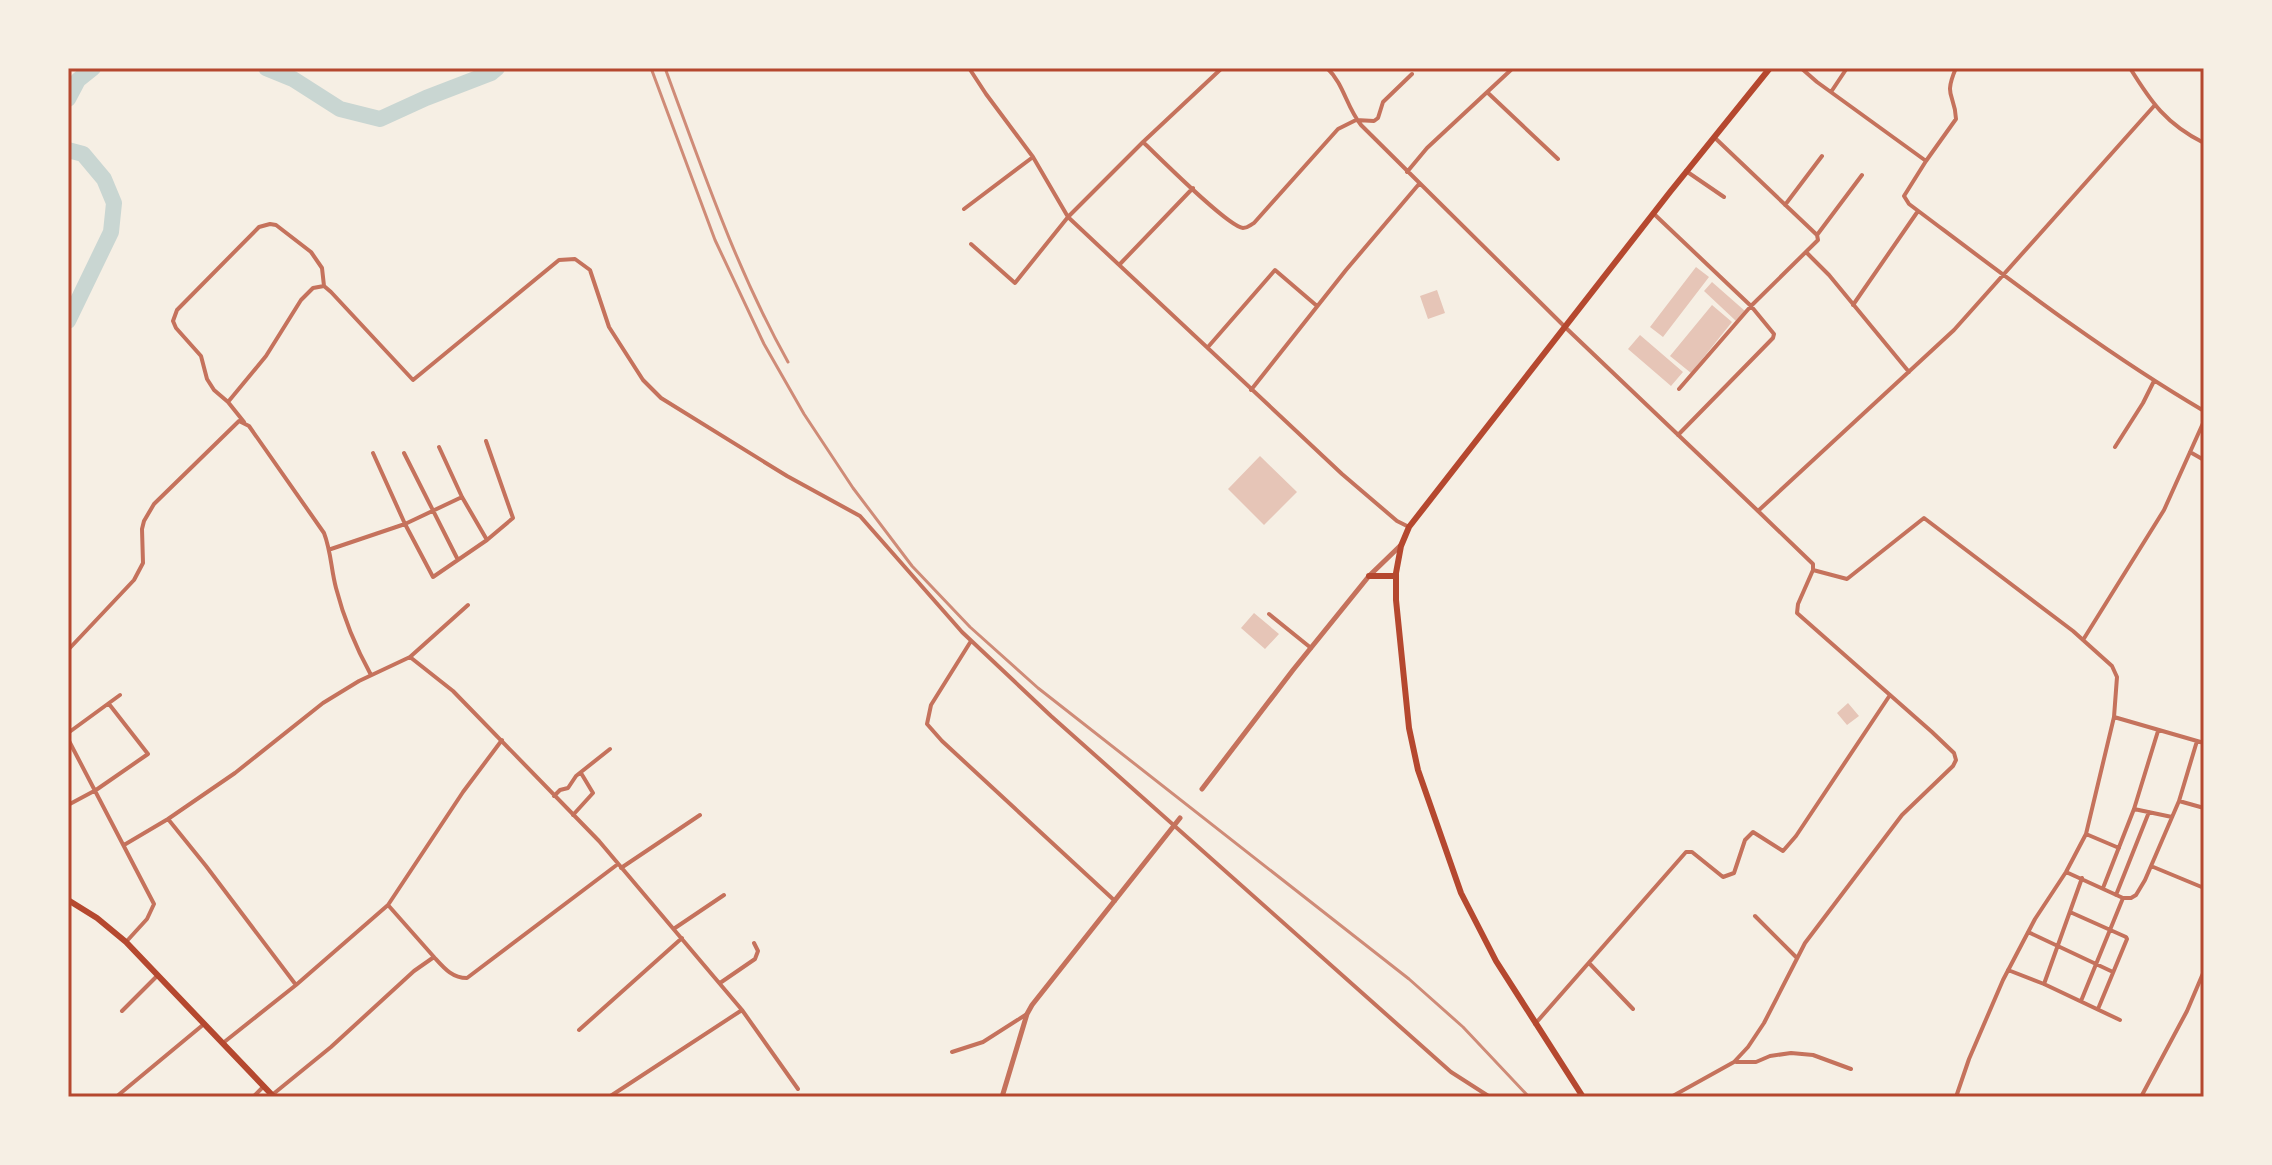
<svg xmlns="http://www.w3.org/2000/svg" width="2272" height="1165" font-family="Cabin,sans-serif">
<style>
.lines{fill:none;stroke-linecap:round;stroke-linejoin:round}
.river{stroke:#c9d6d2;stroke-width:16}
.building{fill:#e6c5b7}
.minor{stroke:#c5725c;stroke-width:4}
.tertiary{stroke:#c5725c;stroke-width:5}
.primary{stroke:#b5482f;stroke-width:6}
.trunk{stroke:#b5482f;stroke-width:6}
.rail{stroke:#cf8b77;stroke-width:3}
.neatline{fill:none;stroke:#b5482f;stroke-width:3}
</style>
<rect width="100%" height="100%" fill="#f6efe4"/>
<g class="lines">
<path class="river" d="M266,68L293,79L340,109L380,119L426,98L491,73L497,68
M68,99L78,80L93,68
M68,150L83,154L104,179L114,203L111,232L68,321"/>
</g>
<path class="building" d="M1696,267L1709,277L1663,337L1650,327Z
M1712,282L1745,311L1736,321L1704,291Z
M1437,290L1445,313L1428,319L1420,296Z
M1712,305L1732,322L1691,373L1670,356Z
M1640,335L1683,372L1671,386L1628,349Z
M1260,456L1297,492L1264,525L1228,489Z
M1254,613L1279,634L1265,649L1241,628Z
M1848,703L1859,716L1847,725L1837,713Z"/>
<g class="lines">
<path class="minor" d="M969,68L986,94L1033,157L1068,217L1342,474L1397,521L1409,527
M1327,68C1344,84 1346,106 1361,125L1566,328L1758,511L1954,330L2154,106
M1801,68L1817,82L1926,161L1904,196L1909,204C2005,276 2100,350 2204,411
M2130,68C2151,102 2166,124 2204,143
M1487,92L1558,159
M1831,92L1847,68
M1143,142C1158,156 1227,226 1243,228C1248,228 1250,225 1254,223L1338,129L1356,120L1374,121L1378,118L1383,102L1412,74
M1926,161L1956,119C1955,93 1943,98 1956,68
M1686,171L1724,197
M1407,172L1427,148L1513,68
M1785,205L1822,156
M964,209L1033,157
M1653,213L1751,306L1774,334L1773,338L1678,435
M1817,235L1862,175
M971,244L1015,283L1068,217L1143,142L1222,68
M1807,253L1829,275L1909,372
M1120,264L1193,188
M1853,305L1918,211
M1208,347L1275,270L1317,306
M1679,389L1751,306L1818,240L1817,235L1714,137
M1251,390L1346,270L1419,184
M228,402L214,390L207,379L201,356L176,328L173,321L177,310L259,227L270,224L276,225L311,252L322,268L324,286
M244,422L228,402L266,356L301,300L313,288L324,286L331,292L413,380L559,260L575,259L590,270L609,327L643,380L661,398L787,476L860,516L962,632L1051,716L1451,1072L1490,1097
M439,447L462,497L487,540
M2115,447L2143,403L2154,381
M2190,452L2204,460
M373,453L405,524L433,577L487,540L513,518L486,441
M404,453L458,560
M1758,511L1813,564V570L1847,579L1924,518L2073,631L2112,666L2117,677L2114,717L2086,834L2066,872L2035,919L2003,980L1969,1059L1956,1097
M331,549L405,524L462,497
M1269,614L1311,648
M2083,640L2164,510L2204,421
M971,641L931,705L927,724L942,741L1115,901
M68,650L134,580L143,563L142,529L144,521L154,504L239,421L249,426L324,533C331,551 331,569 336,588C344,619 355,646 371,675
M410,657L453,691L599,841L742,1010L798,1089
M2114,717L2204,743
M68,733L120,695
M68,739L154,904L147,919L126,942
M554,796L560,790L568,788L576,776L610,749
M2179,801L2204,808
M68,805L96,790L148,754L109,704
M2134,809L2172,817
M573,815L593,793L581,773
M168,819L206,866L296,985
M2086,834L2119,848
M124,845L168,819L235,773L323,703L359,681L410,657L468,605
M2151,866L2204,888
M621,868L700,815
M2066,872L2123,898H2131L2136,895L2145,880L2179,801L2197,741
M2103,888L2134,809L2158,731
M2116,895L2149,812
M388,905L434,957
M2070,912L2126,937L2127,939L2098,1009
M1755,916L1797,958
M675,928L724,895
M2028,932L2113,972
M1589,963L1633,1009
M2008,970L2044,984L2120,1020
M720,983L755,959L758,951L754,943
M2044,984L2082,878
M2081,1001L2123,898
M122,1011L158,975
M1535,1024L1686,852H1692L1723,877L1734,873L1745,840L1753,832L1783,851L1796,836L1890,695
M579,1030L682,938
M223,1043L296,985L388,905L463,792L502,740
M952,1052L983,1042L1027,1014
M1736,1062H1756L1770,1056L1791,1053L1813,1055L1851,1069
M272,1095L331,1047L414,971L434,957C444,968 452,978 467,978L618,864
M116,1097L204,1024
M253,1097L264,1086
M609,1097L742,1010
M1671,1097L1734,1062L1748,1047L1764,1023L1805,943L1902,815L1953,766L1956,760L1954,753L1932,732L1797,613L1798,604L1813,570
M2141,1097L2187,1011L2204,971"/>
<path class="tertiary" d="M1202,789L1293,670L1369,576L1400,546
M1002,1097L1027,1014L1032,1005L1180,818"/>
<path class="primary" d="M1369,576H1396
M1583,1097L1496,961L1461,893L1418,770L1409,728L1396,600V573L1401,546L1409,527L1670,192L1770,68"/>
<path class="trunk" d="M68,900L97,918L126,942L274,1097"/>
<path class="rail" d="M651,68L715,240L764,344L804,414L853,488L912,566L970,627L1038,688L1409,979L1463,1027L1529,1097
M665,68C702,168 736,269 788,362"/>
</g>
<rect width="2272" height="1165" fill="none" stroke="#f6efe4" stroke-width="140"/>
<rect x="70" y="70" width="2132" height="1025" class="neatline"/>
</svg>
